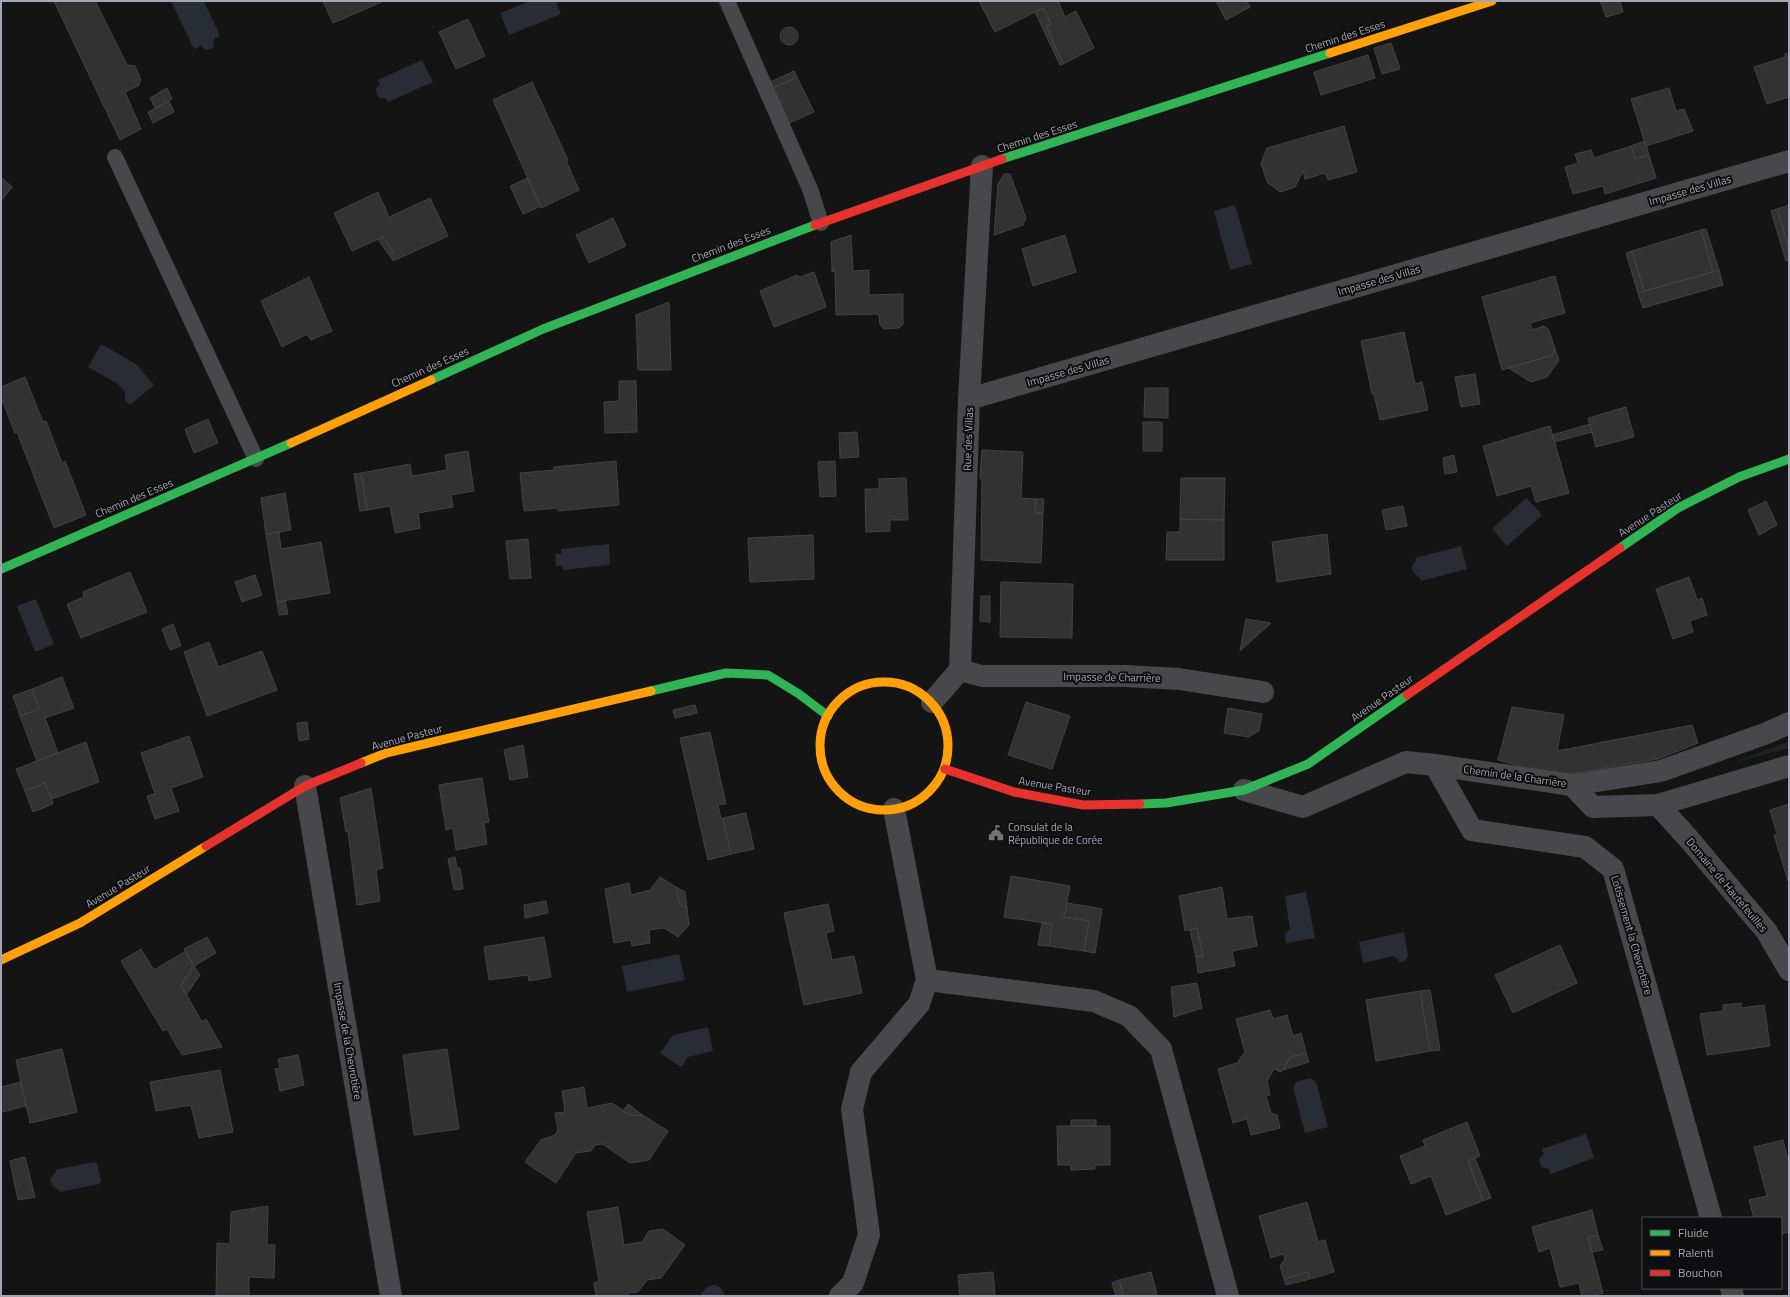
<svg xmlns="http://www.w3.org/2000/svg" width="1790" height="1297" font-family="'Titillium Web',sans-serif">
<style>
.green{fill:#1e241f}
.water{fill:#282d35}
.building{fill:#323233;stroke:#434347}
.lines{fill:none;stroke-linecap:round;stroke-linejoin:round}
.lane{stroke:#48484c;stroke-width:16}
.street{stroke:#48484c;stroke-width:22}
.fast{stroke:#30b455;stroke-width:9}
.slow{stroke:#ff9f0a;stroke-width:9}
.jam{stroke:#e5322d;stroke-width:9}
.labels{text-anchor:middle;stroke-width:4;stroke-linejoin:round;paint-order:stroke}
.street-label{font-size:11px;fill:#a5a6b4;stroke:#0e0e10}
.poi-label{font-size:11px;fill:#a5a6b4;stroke:#0e0e10;text-anchor:start}
</style>
<rect width="100%" height="100%" fill="#141414"/>
<path class="green" d="M1789,741V748L1733,763Z"/>
<path class="water" d="M171,1H204L220,36L214,39L213,48L206,50L201,46L194,49Z
M530,1H556L561,14L509,35L500,13Z
M422,60L433,82L388,102L385,98H379L377,95L376,88L380,85L378,80Z
M1235,205L1252,264L1230,270L1214,211Z
M101,344L136,364L154,385L130,405L125,400V392L118,384L88,367Z
M1526,498L1542,515L1507,546L1492,529Z
M609,544L610,565L563,570L562,565L556,566L555,554H561V549Z
M1461,546L1467,569L1421,581L1420,578L1413,572L1412,566L1416,561L1415,558Z
M36,599L54,644L35,652L17,606Z
M1306,892L1315,938L1286,943L1285,934L1290,929L1285,896Z
M1404,932L1408,956L1405,961L1400,962L1394,956L1363,963L1359,942Z
M679,954L685,980L627,992L622,966Z
M708,1027L713,1051L688,1057L681,1067L660,1053L673,1035Z
M1310,1078L1316,1082L1328,1127L1305,1133L1293,1088L1296,1082Z
M1586,1134L1594,1158L1550,1174L1549,1169L1541,1167L1539,1159L1544,1154L1542,1149Z
M94,1162L97,1163L101,1181L99,1184L60,1192L59,1190L52,1186L50,1179L56,1172L55,1170Z
M713,1285C719,1285 724,1289 724,1296H700L706,1288Z"/>
<path class="building" d="M54,1H95L127,65L135,66L141,80L138,86L125,92L141,129L120,140Z
M323,1H384L333,23Z
M979,1H1058L1065,17L1076,11L1094,48L1063,64L1046,26L1051,24L1043,8L995,32Z
M1216,1H1247L1250,7L1226,20Z
M1600,1H1620L1623,12L1606,17Z
M1043,8L1051,24L1046,26L1063,64L1060,65L1035,12Z
M468,19L485,56L456,69L439,32Z
M780 36a9 9 0 1 1 18 0a9 9 0 1 1-18 0Z
M1391,43L1400,69L1382,74L1374,48Z
M1789,53V97L1767,104L1754,67L1785,57V54Z
M1368,55L1375,78L1321,95L1314,72Z
M794,71L797,77L771,89L768,83Z
M797,77L814,112L787,124L771,89Z
M532,82L568,160L566,161L579,190L541,208L493,100Z
M167,88L172,99L155,108L150,98Z
M1669,88L1676,111L1684,109L1693,131L1646,146L1631,99Z
M169,101L174,112L153,123L148,112Z
M1344,126L1357,172L1328,180L1325,173L1305,179L1303,171L1295,187L1280,192L1267,182L1261,163L1267,148Z
M1645,141L1649,155L1635,159L1631,146Z
M1631,146L1635,159L1649,155L1656,178L1605,194L1603,186L1573,194L1565,167L1578,163L1575,154L1591,150L1594,158Z
M1004,174H1010L1026,218L1023,225L994,235L998,184Z
M1,177L12,187L1,201Z
M528,178L541,206L523,214L510,186Z
M378,192L389,217L430,198L448,236L393,261L389,255L393,252L383,237L352,251L334,213Z
M1789,205V248L1777,209Z
M1777,209L1789,248V260L1786,261L1771,211Z
M613,218L626,246L589,263L576,235Z
M1706,229L1719,270L1713,272L1701,230Z
M1701,230L1713,272L1644,291L1632,251Z
M851,235L853,271L869,270V295L903,294V324L899,328L884,329L880,325L879,315L876,314L836,315L835,271L832,272L831,242Z
M1065,235L1076,272L1033,286L1022,249Z
M383,237L393,252L389,255L378,239Z
M1632,251L1644,291L1638,293L1626,253Z
M1719,270L1723,285L1643,308L1638,293Z
M814,272L826,307L774,327L760,291L797,275L800,277Z
M1555,276L1565,313L1530,323L1532,330L1544,326L1549,330L1555,349L1553,355L1502,370L1482,297Z
M309,277L332,331L311,340L307,334L282,347L261,301Z
M669,302L671,370H638L636,315Z
M1404,332L1415,384L1422,382L1428,410L1380,420L1374,394H1372L1361,341Z
M1555,349L1559,360L1547,377L1531,382L1508,368L1553,355Z
M1475,374L1480,404L1461,407L1455,377Z
M25,377L43,422L46,421L62,463L65,461L86,515L54,528L17,432L15,433L1,397V387Z
M619,381H636L637,432L605,433L604,402L619,401Z
M1145,388H1168V418L1144,417Z
M1626,407L1634,437L1596,447L1588,418Z
M208,419L218,443L194,453L185,429Z
M1143,422H1162V451H1143Z
M1590,424L1592,432L1554,442L1552,435Z
M1550,426L1569,493L1536,502L1531,486L1497,496L1483,446Z
M857,432L859,457L840,458L839,433Z
M982,450L1023,452L1021,498L1036,499L1035,513H1043L1041,563L981,560L982,481L980,477Z
M468,451L474,491L451,495L453,507L418,513L420,528L395,533L390,506L367,510L361,473L410,464L412,476L447,470L445,455Z
M1454,455L1457,472L1445,474L1443,458Z
M616,461L619,505L558,511L557,508L524,511L520,473L554,470V467Z
M835,461L836,496L820,497L818,462Z
M361,473L367,510L360,511L354,474Z
M906,478L908,520H890V531L866,532L865,489H879V479Z
M1181,478H1225L1224,520L1180,519Z
M285,493L291,530L266,534L261,498Z
M1036,499H1044L1043,513H1035Z
M1766,501L1777,525L1759,535L1748,510Z
M1403,506L1407,526L1386,530L1382,510Z
M1180,519L1224,520V560H1166L1167,532H1180Z
M279,532L281,549L321,542L330,593L277,602L266,534Z
M1327,534L1331,574L1277,582L1272,542Z
M813,535L814,579L750,582L748,538Z
M528,539L531,578L510,579L506,541Z
M130,572L147,612L81,638L67,604L84,597L83,592Z
M255,575L262,595L242,602L235,582Z
M1689,577L1697,600L1702,598L1707,615L1690,621L1693,632L1673,639L1656,589Z
M1001,582L1073,584L1072,638L1000,637Z
M981,596H990V622L980,621Z
M285,601L288,614L279,615L277,602Z
M1246,619L1271,623L1240,651Z
M173,624L181,646L170,650L162,629Z
M209,642L218,667L262,651L277,690L207,716L184,652Z
M62,677L74,708L45,718L58,753L37,761L20,716L39,709L32,689Z
M32,689L39,709L20,716L13,696Z
M1026,702L1070,716L1052,769L1008,755Z
M695,705L697,713L675,718L673,710Z
M1512,707L1564,715L1557,751L1692,725L1698,743L1658,759L1557,776L1498,760Z
M1228,708L1262,714L1259,731L1248,737L1224,733Z
M307,722L309,739L299,741L297,723Z
M710,732L726,804L718,805L721,819L723,818L731,854L708,860L680,738Z
M189,736L203,777L171,788L179,811L155,819L147,796L155,794L141,753Z
M86,742L99,782L52,799L45,783L25,791L16,769Z
M523,745L528,777L510,780L504,750Z
M482,778L489,822L484,823L487,844L456,850L453,828L446,830L439,785Z
M45,783L53,804L33,812L25,791Z
M371,788L383,868L376,870L380,901L357,905L348,831L346,832L340,798Z
M1789,804V884L1774,835L1777,834L1770,810Z
M746,813L754,849L731,854L723,818Z
M455,857L457,868H460L463,889L454,890L448,859Z
M1011,876L1070,886L1064,917L1089,921L1084,951L1049,946L1052,924L1004,917Z
M660,877L676,887L680,905L687,908L689,925L678,937L664,928L649,930L650,943L632,946L631,940L614,943L605,889L629,883L631,895L650,890Z
M676,887L685,892L687,908L680,905Z
M1222,887L1227,919L1252,916L1257,946L1232,951L1235,966L1198,973L1196,957L1203,956L1197,928L1185,931L1179,896Z
M546,901L548,913L525,918L524,905Z
M1067,903L1102,909L1095,953L1084,951L1089,921L1064,917Z
M828,904L834,931L826,933L832,960L854,956L862,993L804,1005L784,913Z
M1042,923L1052,924L1049,946L1038,945Z
M1197,928L1203,956L1196,957L1190,930Z
M207,937L216,953L194,966L184,949Z
M544,937L551,977L529,981L528,975L489,980L484,947Z
M1560,945L1577,983L1513,1013L1495,975Z
M141,949L154,970L186,951L194,966L181,985L202,1022L206,1019L222,1047L182,1055L167,1029L163,1031L121,961Z
M194,966L200,975L186,995L181,985Z
M1197,983L1202,1008L1174,1017L1171,987Z
M1430,990L1440,1050L1430,1051L1420,991Z
M1420,991L1430,1051L1376,1061L1366,1000Z
M1741,1003V1008L1764,1005L1770,1046L1707,1055L1700,1014L1723,1011V1005Z
M1270,1010L1273,1019L1287,1015L1293,1036L1301,1033L1306,1053L1290,1057L1281,1072L1274,1069L1267,1081L1270,1095L1266,1096L1271,1113L1277,1115L1280,1128L1251,1135L1247,1119L1233,1123L1218,1069L1237,1063L1245,1052L1236,1019Z
M62,1049L77,1112L30,1123L16,1060Z
M447,1049L459,1129L414,1135L403,1055Z
M1306,1053L1309,1062L1283,1070L1290,1057Z
M298,1055L304,1085L280,1091L275,1069L280,1068L278,1059Z
M220,1070L233,1132L199,1138L191,1105L156,1111L150,1082Z
M21,1082L26,1106L2,1112L1,1087Z
M584,1087L587,1108L612,1103L630,1115L644,1116L668,1131L649,1160L630,1163L603,1144L595,1145L591,1151L576,1153L556,1183L525,1162L541,1140L555,1135L558,1130L555,1113L565,1112L562,1091Z
M628,1104L644,1116L630,1115L623,1111Z
M1071,1120H1096V1126H1071Z
M1467,1122L1480,1156L1468,1161L1483,1201L1446,1215L1431,1176L1411,1184L1400,1156L1425,1146L1423,1140Z
M1057,1126H1110V1165H1095V1169L1071,1170V1165H1058Z
M1783,1140L1789,1164V1232L1781,1234V1218H1754L1749,1200L1767,1196L1754,1147Z
M25,1157L35,1197L18,1200L10,1161Z
M1475,1158L1491,1198L1483,1201L1468,1161Z
M1307,1202L1318,1242L1325,1240L1334,1272L1310,1279L1308,1272L1284,1279L1280,1266L1285,1259L1283,1254L1271,1258L1259,1216Z
M268,1206L267,1245H275L274,1278L249,1277V1296H216L217,1243L230,1244L231,1212Z
M618,1207L624,1245L642,1242L649,1231L663,1229L685,1245L661,1278L647,1280L638,1292L628,1293V1296H596L594,1283L599,1281L587,1212Z
M1592,1210L1598,1235L1588,1237L1603,1293L1592,1296H1582L1579,1283L1560,1287L1550,1248L1539,1252L1532,1227Z
M1598,1235L1603,1250L1592,1252L1588,1237Z
M993,1272L995,1296H960L958,1275Z
M1151,1272L1157,1294L1150,1296H1123L1119,1280Z
M1308,1272L1310,1279L1286,1285L1284,1279Z
M1119,1280L1123,1296H1116L1112,1283Z"/>
<g class="lines">
<path class="lane" d="M727,1L810,189L821,223
M115,157L256,459"/>
<path class="street" d="M969,399L1789,161
M960,670L982,676H1126L1179,679L1263,692
M932,702L960,670L969,399L982,166
M1435,765L1472,830L1585,847L1613,869L1711,1218
M1572,785L1593,807L1658,805L1789,766
M305,786L391,1296
M1244,790L1303,807L1406,762L1435,765L1572,785L1661,771L1767,733L1789,723
M1658,805L1688,838L1767,932L1789,970
M927,980L1094,1001L1129,1016L1161,1049L1228,1296
M1731,1288L1733,1296
M840,1296L853,1283L869,1235L852,1109L861,1072L919,1004L927,980L894,809"/>
<path class="fast" d="M1002,159L1330,53
M431,380L543,329L815,225
M1620,548L1678,508L1739,477L1789,459
M1,569L291,443
M651,691L726,673L768,675L799,694L828,716
M1140,804L1166,803L1244,790L1308,764L1407,695"/>
<path class="slow" d="M1330,53L1492,1
M291,443L431,380
M820 746a64 64 0 1 1 128 0a64 64 0 1 1-128 0Z
M361,763L386,753L651,691
M1,960L80,923L206,846"/>
<path class="jam" d="M815,225L1002,159
M1407,695L1620,548
M945,769L1014,792L1083,805L1140,804
M206,846L305,786L361,763"/>
</g>
<defs>
<g id="civic-bare" transform="scale(1.2)"><path d="M-.6-6.5H3V-4.5H.6V-3L4-1V1h2V6H-6V1h2V-1L-.6-3ZM-1.2 2.5V6h2.4V2.5Z" fill="#72737c" stroke="#0e0e10" stroke-width="2.5" paint-order="stroke"/></g>
</defs>
<g fill-rule="evenodd">
<use href="#civic-bare" x="996" y="833"/>
</g>
<g class="labels">
<g class="street-label">
<text transform="translate(1345 36) rotate(-18)" y="4">Chemin des Esses</text>
<text transform="translate(1037 136) rotate(-18)" y="4">Chemin des Esses</text>
<text transform="translate(1690 190) rotate(-16)" y="4">Impasse des Villas</text>
<text transform="translate(731 244) rotate(-21)" y="4">Chemin des Esses</text>
<text transform="translate(1379 280) rotate(-16)" y="4">Impasse des Villas</text>
<text transform="translate(430 367) rotate(-24)" y="4">Chemin des Esses</text>
<text transform="translate(1068 371) rotate(-16)" y="4">Impasse des Villas</text>
<text transform="translate(968 439) rotate(-88)" y="4">Rue des Villas</text>
<text transform="translate(134 498) rotate(-23)" y="4">Chemin des Esses</text>
<text transform="translate(1650 514) rotate(-33)" y="4">Avenue Pasteur</text>
<text transform="translate(1112 677) rotate(1)" y="4">Impasse de Charrière</text>
<text transform="translate(1382 698) rotate(-35)" y="4">Avenue Pasteur</text>
<text transform="translate(407 737) rotate(-15)" y="4">Avenue Pasteur</text>
<text transform="translate(1515 776) rotate(8)" y="4">Chemin de la Charrière</text>
<text transform="translate(1055 786) rotate(9)" y="4">Avenue Pasteur</text>
<text transform="translate(1727 885) rotate(50)" y="4">Domaine de Hautefeuilles</text>
<text transform="translate(118 886) rotate(-31)" y="4">Avenue Pasteur</text>
<text transform="translate(1632 935) rotate(74)" y="4">Lotissement la Chevrotière</text>
<text transform="translate(348 1041) rotate(80)" y="4">Impasse de la Chevrotière</text>
</g>
<g class="poi-label">
<text x="1008" y="831">Consulat de la<tspan x="1008" dy="13">République de Corée</tspan></text>
</g>
</g>
<rect width="1790" height="1297" fill="none" stroke="#a5a6b4" stroke-width="4"/>
<rect x="1642" y="1217" width="140" height="72" fill="#0e0e10" stroke="#4a4b52"/>
<rect x="1650" y="1230" width="20" height="6" fill="#30b455" stroke="#4a4b52"/>
<text x="1678" y="1237" font-size="12" fill="#a5a6b4">Fluide</text>
<rect x="1650" y="1250" width="20" height="6" fill="#ff9f0a" stroke="#4a4b52"/>
<text x="1678" y="1257" font-size="12" fill="#a5a6b4">Ralenti</text>
<rect x="1650" y="1270" width="20" height="6" fill="#e5322d" stroke="#4a4b52"/>
<text x="1678" y="1277" font-size="12" fill="#a5a6b4">Bouchon</text>
</svg>
